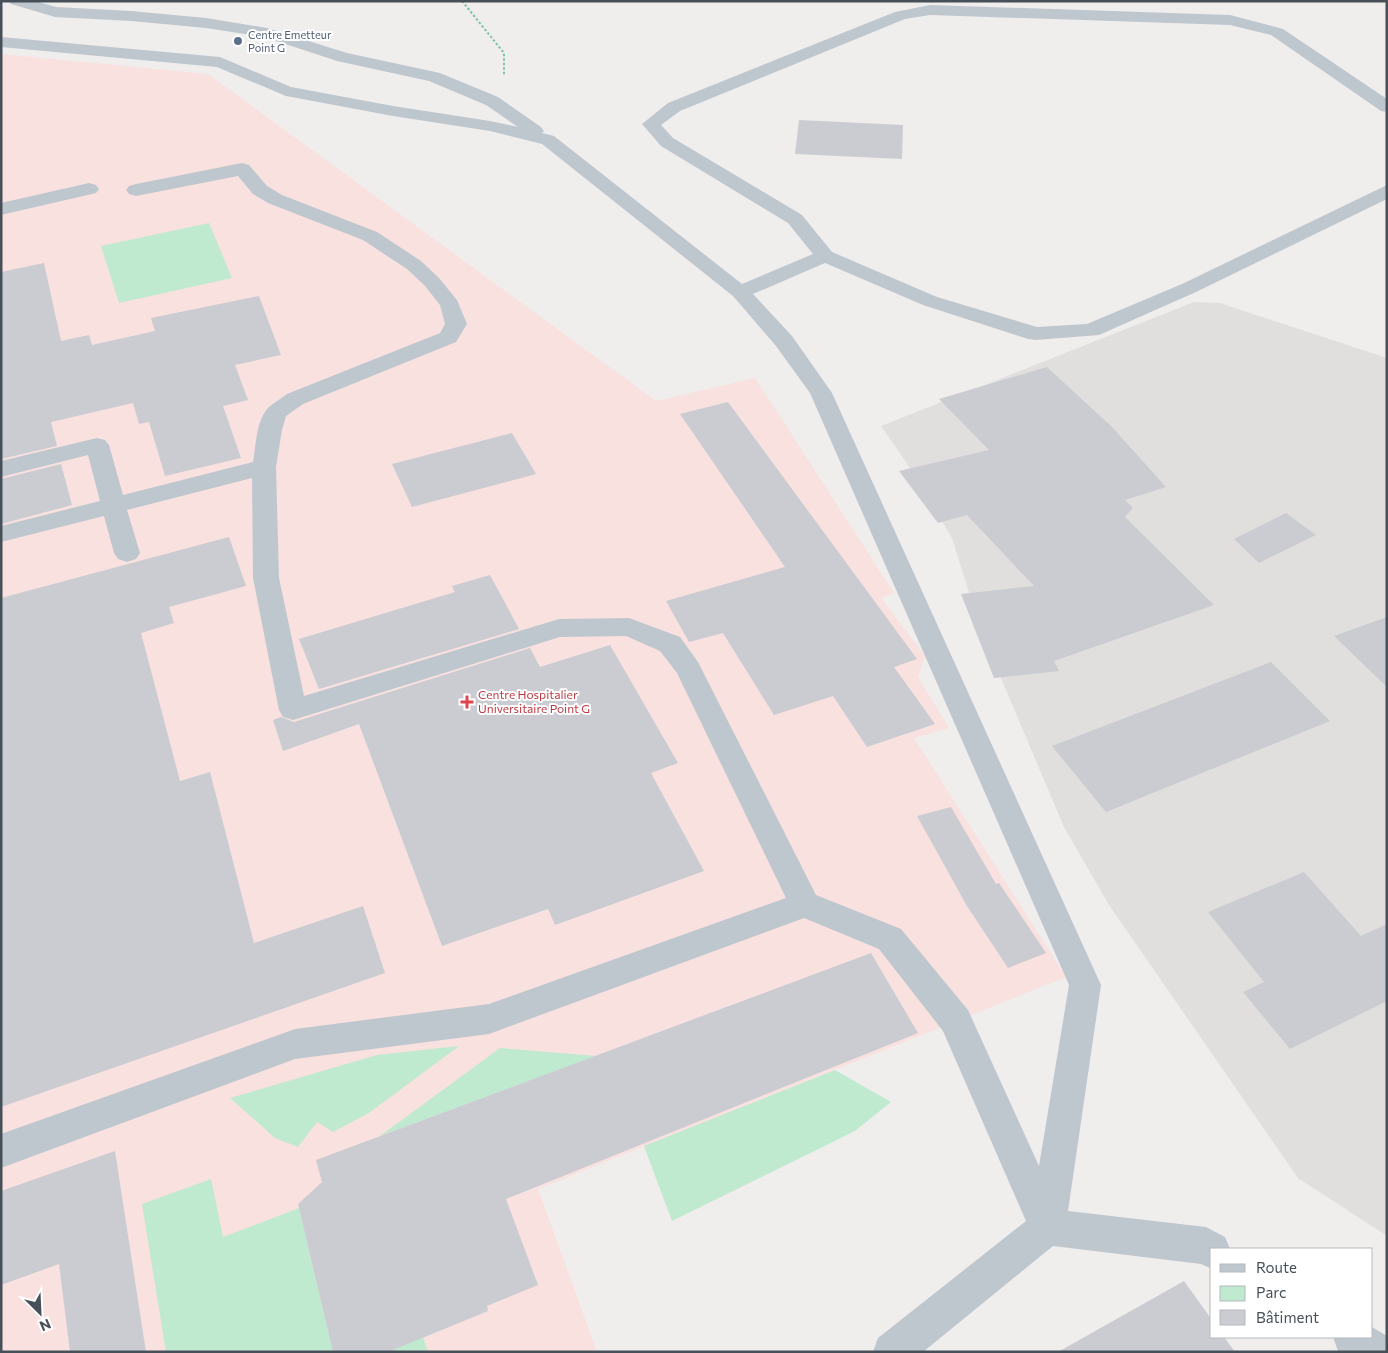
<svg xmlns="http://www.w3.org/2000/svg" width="1388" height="1353" font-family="Commissioner,sans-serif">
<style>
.education{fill:#e1dede}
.medical{fill:#f8e1df}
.green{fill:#bfead0}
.building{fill:#caccd2}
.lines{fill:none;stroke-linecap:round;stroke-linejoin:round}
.path{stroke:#7ac5a1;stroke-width:2;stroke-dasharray:2.5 2;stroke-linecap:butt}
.minor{fill:#bfc7ce;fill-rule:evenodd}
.service-dot{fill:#5c6f8a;stroke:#fff;stroke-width:2}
.health-dot{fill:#e0444e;stroke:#fff;stroke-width:2}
.labels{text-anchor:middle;stroke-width:4;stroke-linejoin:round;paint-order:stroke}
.far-service-label{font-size:11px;fill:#4e5e75;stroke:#fff;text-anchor:start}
.health-label{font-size:12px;fill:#be3a42;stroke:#fff;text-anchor:start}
</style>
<rect width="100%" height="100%" fill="#f0eded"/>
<path class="education" d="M1194,302L1220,303L1387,358V1236L1298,1178L1109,905L1064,827L981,631L952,538L906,462L881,426Z"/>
<path class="medical" d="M1,54L208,74L656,401L755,378L894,593L881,598L925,656L918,677L949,728L914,738L1066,977L538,1189L597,1352H1Z"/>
<path class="green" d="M209,223L232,278L119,303L101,246Z
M459,1046L369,1113L333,1132L317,1122L298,1147L275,1138L230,1098L377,1055Z
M500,1048L597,1056L380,1136Z
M835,1070L891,1102L855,1131L672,1221L644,1146Z
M211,1179L223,1237L299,1208L333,1352H166L142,1204Z
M423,1337L428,1352H388Z"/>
<path class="building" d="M799,120L903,125L902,159L795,154Z
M44,263L61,341L89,335L92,345L155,331L151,318L259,296L281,355L235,365L248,400L223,406L241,458L165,476L149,422L139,424L133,403L51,422L57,446L1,459V272Z
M1047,367L1112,427L1166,487L1125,500L1133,508L1125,517L1214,605L1054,661L1059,671L994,678L961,594L1034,586L967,515L938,523L899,471L989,450L939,399Z
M728,402L917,659L894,667L935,724L867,747L833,696L774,715L723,633L689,642L666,601L785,567L680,414Z
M512,433L536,474L412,507L392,464Z
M61,464L72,505L1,524V479Z
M1286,513L1316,535L1259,563L1234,539Z
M229,537L246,586L169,607L174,623L141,633L180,781L210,772L254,943L363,906L385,973L1,1107V598Z
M490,575L519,629L319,689L299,639L455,592L452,586Z
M1387,617V687L1334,636Z
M610,645L678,763L651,773L704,871L555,925L548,909L442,946L359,724L283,751L273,720L281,717L294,722L530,648L540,667Z
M1271,662L1330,721L1106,812L1052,746Z
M951,807L996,884L999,883L1046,953L1008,968L967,906L917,816Z
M1304,872L1361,936L1387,924V1001L1290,1049L1243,992L1264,982L1208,912Z
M871,953L918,1033L506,1199L538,1285L487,1306L488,1311L388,1352H333L298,1204L322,1182L316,1160Z
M115,1151L146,1352H70L59,1264L1,1285V1191Z
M1184,1281L1212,1320V1337H1224L1235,1352H1058Z"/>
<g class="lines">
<path class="path" d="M462,1L504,53V76"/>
<path class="minor" d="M9,1H35L56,7L131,11L206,18L267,28L347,53L440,73L498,97L541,127L544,131L542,133L554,136L742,284L813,254L788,223L661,146L642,124L668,103L895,12L930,5L1230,15L1283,29L1387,99V112L1381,111L1271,35L1230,25L930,15L905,19L680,111L661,125L673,138L802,215L832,252L937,297L1037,327L1087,324L1182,284L1387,185V199L1196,292L1099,335L1036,340L1028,339L923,305L825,263L753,294L792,336L832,393L1101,985L1068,1211L1206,1227L1225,1237L1230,1249H1212V1269L1201,1264L1053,1246L923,1352H873L878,1338L1026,1221L943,1031L879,949L804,918L489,1034L295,1059L1,1168V1134L295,1029L489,1004L786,898L677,673L660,651L626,636L560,637L293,720L283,717L279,710L253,578L252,478L127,510L140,553L136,559L127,562L118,559L114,553L104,516L1,542V526L100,501L88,455L1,477V461L97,438L105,440L109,445L123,495L253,462C256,446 256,421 268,408C273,403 281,399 287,394L440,333L445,324L440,305L425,286L407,269L363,240L268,203L253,194L238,176L136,196L129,194L126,190L129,186L136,184L242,163L249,165L267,186L282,195L377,232L421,261L439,278L457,300L467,324L456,342L303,404L286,416L282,430L276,467L279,578L304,696L559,619L629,618L680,637L698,662L816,895L901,929L968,1010L1039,1166L1069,985L810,393L776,346L733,296L542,144L490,131L393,116L286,96L217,67L1,47V37L220,57L291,87L393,106L490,121L518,127L486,105L429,81L337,61L264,37L206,28L131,21L55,17L11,4Z
M89,183L96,185L99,189L96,193L1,215V203Z
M1372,1327L1387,1336V1352L1338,1351L1333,1337H1372Z"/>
</g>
<circle class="service-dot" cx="238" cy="41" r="5"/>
<path class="health-dot" d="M464.5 694.5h5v5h5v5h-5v5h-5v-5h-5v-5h5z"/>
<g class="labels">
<g class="far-service-label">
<text x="248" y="39">Centre Emetteur<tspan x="248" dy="13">Point G</tspan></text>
</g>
<g class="health-label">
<text x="478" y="699">Centre Hospitalier<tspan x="478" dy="14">Universitaire Point G</tspan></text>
</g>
</g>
<rect width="1388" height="1353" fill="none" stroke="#475059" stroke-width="5"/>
<rect x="1210" y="1248" width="162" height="90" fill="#ffffff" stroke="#b5b9bd"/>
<rect x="1220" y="1264" width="25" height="8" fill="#bfc7ce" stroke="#b5b9bd"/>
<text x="1256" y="1273" font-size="15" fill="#475059">Route</text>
<rect x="1220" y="1286" width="25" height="15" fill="#bfead0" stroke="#b5b9bd"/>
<text x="1256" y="1298" font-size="15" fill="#475059">Parc</text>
<rect x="1220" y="1310" width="25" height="15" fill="#caccd2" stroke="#b5b9bd"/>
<text x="1256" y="1323" font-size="15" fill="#475059">Bâtiment</text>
<g transform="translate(40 1313) rotate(156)" stroke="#ffffff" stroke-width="4" paint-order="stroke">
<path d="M0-4L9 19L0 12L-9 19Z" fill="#475059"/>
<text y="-8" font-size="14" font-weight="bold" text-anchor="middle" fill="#475059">N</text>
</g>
</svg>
